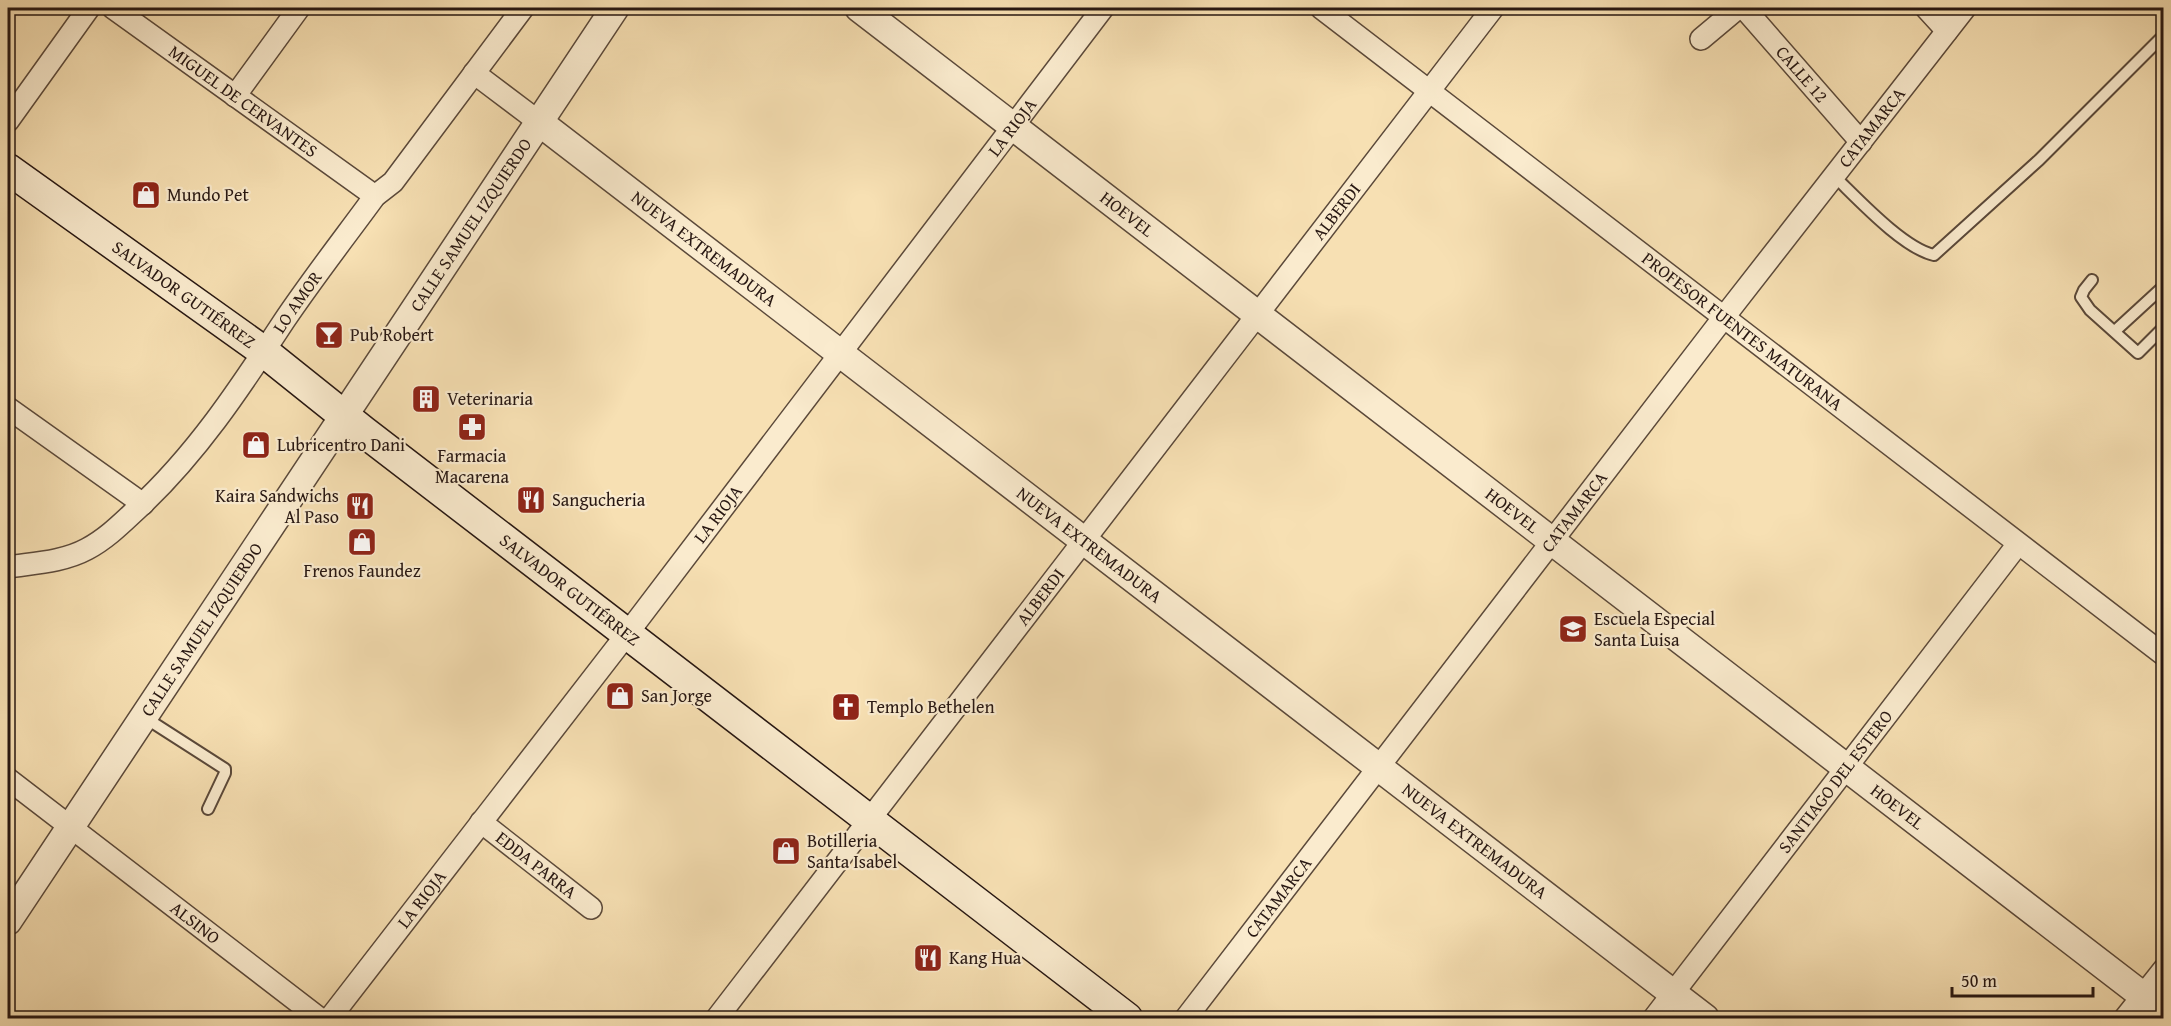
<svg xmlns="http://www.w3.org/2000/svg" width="2171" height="1026" font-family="'Gentium Book Plus',serif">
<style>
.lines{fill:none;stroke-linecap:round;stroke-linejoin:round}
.service-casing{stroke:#5b493a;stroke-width:14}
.minor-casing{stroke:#5b493a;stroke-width:24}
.tertiary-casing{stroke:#5b493a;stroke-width:30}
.secondary-casing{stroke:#271712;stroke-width:33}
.service{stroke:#faebce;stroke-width:10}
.minor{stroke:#faebce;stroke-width:21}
.tertiary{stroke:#faebce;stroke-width:27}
.secondary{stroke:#faebce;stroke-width:30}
.labels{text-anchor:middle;stroke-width:4.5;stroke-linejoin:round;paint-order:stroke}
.street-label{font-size:18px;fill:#271712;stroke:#faebce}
.poi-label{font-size:18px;fill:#271712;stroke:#faebce;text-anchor:start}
</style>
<rect width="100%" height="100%" fill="#f7e0b3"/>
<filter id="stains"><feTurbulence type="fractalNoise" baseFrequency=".00333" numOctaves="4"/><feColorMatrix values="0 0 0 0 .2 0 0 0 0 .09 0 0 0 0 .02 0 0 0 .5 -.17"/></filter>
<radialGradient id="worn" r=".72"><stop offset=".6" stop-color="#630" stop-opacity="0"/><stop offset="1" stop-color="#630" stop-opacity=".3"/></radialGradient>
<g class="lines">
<g class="service-casing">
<path id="service" d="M1834,176C1858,199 1903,248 1934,255L2039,160L2164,35
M2092,280L2084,290L2081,297L2090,310L2138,353L2164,327
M2115,331L2164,286
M144,717L225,769V773L208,809"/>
</g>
<g class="minor-casing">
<g id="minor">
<path id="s1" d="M113,8L375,196"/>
<path id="s2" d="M1321,8L2164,655"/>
<path id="s3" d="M1744,8L1861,142"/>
<path d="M1926,8L1947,31"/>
<path d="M1701,39L1738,8"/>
<path d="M474,73L539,122"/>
<path d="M235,96L299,8"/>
<path d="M8,121L89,8"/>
<path d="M8,408L143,504"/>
<path id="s4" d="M8,567C34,563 63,562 87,549C106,539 121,524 136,510C196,455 240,388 284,321C313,278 345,237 375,196L393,182L523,8"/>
<path id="s5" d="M8,779L319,1018"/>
<path id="s6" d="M481,822L591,908"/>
<path id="s7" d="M330,1018L627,634L1103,8"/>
<path id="s8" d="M717,1018L1493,8"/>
<path id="s9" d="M1186,1018L1724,317L1965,8"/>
<path id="s10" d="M1654,1018L2018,544"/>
<path d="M2125,1018L2164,969"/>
</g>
</g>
<g class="tertiary-casing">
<g id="tertiary">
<path id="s11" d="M859,8L2164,1012"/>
<path id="s12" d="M539,122L1705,1018"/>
<path id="s13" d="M8,921L615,8"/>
</g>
</g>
<g class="secondary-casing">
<g id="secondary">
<path id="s14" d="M8,169L263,351L363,431L1127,1018"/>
</g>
</g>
<use href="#service" class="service"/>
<use href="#minor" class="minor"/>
<use href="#tertiary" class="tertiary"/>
<use href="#secondary" class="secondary"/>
</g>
<defs>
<g id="shop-square" transform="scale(1.5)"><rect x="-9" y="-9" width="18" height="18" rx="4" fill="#8f2418" stroke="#faebce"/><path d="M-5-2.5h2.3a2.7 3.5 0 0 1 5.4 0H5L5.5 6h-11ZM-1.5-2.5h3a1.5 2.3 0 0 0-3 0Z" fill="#fff"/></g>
<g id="bar-square" transform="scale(1.5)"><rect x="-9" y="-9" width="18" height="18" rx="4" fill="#8f2418" stroke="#faebce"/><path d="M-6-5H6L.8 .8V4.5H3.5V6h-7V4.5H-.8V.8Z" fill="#fff"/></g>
<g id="building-square" transform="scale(1.5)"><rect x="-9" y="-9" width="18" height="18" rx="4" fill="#8f2418" stroke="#faebce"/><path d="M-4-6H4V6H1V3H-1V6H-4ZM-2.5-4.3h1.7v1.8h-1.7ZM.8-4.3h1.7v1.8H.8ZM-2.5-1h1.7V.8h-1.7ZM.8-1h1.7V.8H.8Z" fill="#fff"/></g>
<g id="pharmacy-square" transform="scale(1.5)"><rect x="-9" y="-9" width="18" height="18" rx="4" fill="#8f2418" stroke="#faebce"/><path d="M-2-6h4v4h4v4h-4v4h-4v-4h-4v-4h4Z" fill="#fff"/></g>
<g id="restaurant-square" transform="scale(1.5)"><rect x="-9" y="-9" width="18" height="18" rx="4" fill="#8f2418" stroke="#faebce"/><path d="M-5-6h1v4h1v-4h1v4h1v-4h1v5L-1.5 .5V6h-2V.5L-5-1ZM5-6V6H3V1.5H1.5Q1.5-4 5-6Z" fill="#fff"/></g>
<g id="school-square" transform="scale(1.5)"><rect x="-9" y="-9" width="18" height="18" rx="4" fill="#8f2418" stroke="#faebce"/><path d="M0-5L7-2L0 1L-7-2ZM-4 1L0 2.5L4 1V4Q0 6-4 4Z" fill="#fff"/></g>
<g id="church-square" transform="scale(1.5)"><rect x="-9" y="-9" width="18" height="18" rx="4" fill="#8f2418" stroke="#faebce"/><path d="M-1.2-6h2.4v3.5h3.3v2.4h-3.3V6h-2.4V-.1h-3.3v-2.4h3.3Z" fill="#fff"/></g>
</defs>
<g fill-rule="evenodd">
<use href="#shop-square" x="146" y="195"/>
<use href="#bar-square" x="329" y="335"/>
<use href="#building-square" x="426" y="399"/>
<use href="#pharmacy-square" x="472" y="427"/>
<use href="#shop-square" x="256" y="445"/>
<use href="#restaurant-square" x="531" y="500"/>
<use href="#restaurant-square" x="360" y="506"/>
<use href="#shop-square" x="362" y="542"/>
<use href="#school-square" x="1573" y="629"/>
<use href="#shop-square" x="620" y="696"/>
<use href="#church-square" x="846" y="707"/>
<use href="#shop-square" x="786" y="851"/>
<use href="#restaurant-square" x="928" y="958"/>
</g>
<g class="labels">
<g class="street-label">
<text dy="6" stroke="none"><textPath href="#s3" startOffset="88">CALLE 12</textPath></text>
<text dy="6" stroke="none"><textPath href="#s1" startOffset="160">MIGUEL DE CERVANTES</textPath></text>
<text dy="6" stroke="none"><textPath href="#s7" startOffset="1122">LA RIOJA</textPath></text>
<text dy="6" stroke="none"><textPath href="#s9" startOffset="1124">CATAMARCA</textPath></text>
<text dy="6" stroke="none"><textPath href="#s8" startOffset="1017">ALBERDI</textPath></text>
<text dy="6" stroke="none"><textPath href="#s11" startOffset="338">HOEVEL</textPath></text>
<text dy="6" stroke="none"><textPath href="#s13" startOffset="836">CALLE SAMUEL IZQUIERDO</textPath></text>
<text dy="6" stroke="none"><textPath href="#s12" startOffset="208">NUEVA EXTREMADURA</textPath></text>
<text dy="6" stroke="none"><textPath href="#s14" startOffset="216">SALVADOR GUTIÉRREZ</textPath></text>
<text dy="6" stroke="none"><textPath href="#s4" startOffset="408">LO AMOR</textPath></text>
<text dy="6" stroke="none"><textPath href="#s2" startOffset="531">PROFESOR FUENTES MATURANA</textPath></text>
<text dy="6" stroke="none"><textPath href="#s11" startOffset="824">HOEVEL</textPath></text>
<text dy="6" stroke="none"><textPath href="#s9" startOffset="638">CATAMARCA</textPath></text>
<text dy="6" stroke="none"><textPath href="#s7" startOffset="636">LA RIOJA</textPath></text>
<text dy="6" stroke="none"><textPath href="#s12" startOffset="694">NUEVA EXTREMADURA</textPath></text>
<text dy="6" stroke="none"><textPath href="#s14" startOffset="702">SALVADOR GUTIÉRREZ</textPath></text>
<text dy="6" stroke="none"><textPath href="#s8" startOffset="531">ALBERDI</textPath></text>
<text dy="6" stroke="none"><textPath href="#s13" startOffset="350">CALLE SAMUEL IZQUIERDO</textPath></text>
<text dy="6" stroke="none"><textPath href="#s10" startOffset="298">SANTIAGO DEL ESTERO</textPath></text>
<text dy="6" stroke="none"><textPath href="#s11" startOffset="1310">HOEVEL</textPath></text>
<text dy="6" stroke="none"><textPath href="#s12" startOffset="1180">NUEVA EXTREMADURA</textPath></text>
<text dy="6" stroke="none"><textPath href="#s6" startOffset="70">EDDA PARRA</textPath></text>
<text dy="6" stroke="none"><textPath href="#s9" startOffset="152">CATAMARCA</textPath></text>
<text dy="6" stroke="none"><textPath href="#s7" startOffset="150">LA RIOJA</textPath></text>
<text dy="6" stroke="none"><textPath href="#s5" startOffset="236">ALSINO</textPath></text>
</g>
<g class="poi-label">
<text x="167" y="201">Mundo Pet</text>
<text x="350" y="341">Pub Robert</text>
<text x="447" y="405">Veterinaria</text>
<text x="277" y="451">Lubricentro Dani</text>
<text x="472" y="462" text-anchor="middle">Farmacia<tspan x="472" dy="21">Macarena</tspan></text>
<text x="339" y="502" text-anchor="end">Kaira Sandwichs<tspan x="339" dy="21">Al Paso</tspan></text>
<text x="552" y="506">Sangucheria</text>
<text x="362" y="577" text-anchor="middle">Frenos Faundez</text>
<text x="1594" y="625">Escuela Especial<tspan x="1594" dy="21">Santa Luisa</tspan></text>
<text x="641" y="702">San Jorge</text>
<text x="867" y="713">Templo Bethelen</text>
<text x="807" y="847">Botilleria<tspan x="807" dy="21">Santa Isabel</tspan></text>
<text x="949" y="964">Kang Hua</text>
</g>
</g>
<rect width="2171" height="1026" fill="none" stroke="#f7e0b3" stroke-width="30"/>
<rect x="9" y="9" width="2153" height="1008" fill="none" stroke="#271712" stroke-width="3"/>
<rect x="15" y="15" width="2141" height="996" fill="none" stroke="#271712" stroke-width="1.5"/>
<path d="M1952 987v9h141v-9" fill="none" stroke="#271712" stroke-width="3"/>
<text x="1961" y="987" font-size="18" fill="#271712" stroke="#faebce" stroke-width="4.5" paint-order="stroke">50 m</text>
<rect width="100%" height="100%" filter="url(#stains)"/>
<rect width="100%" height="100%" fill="url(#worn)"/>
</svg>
